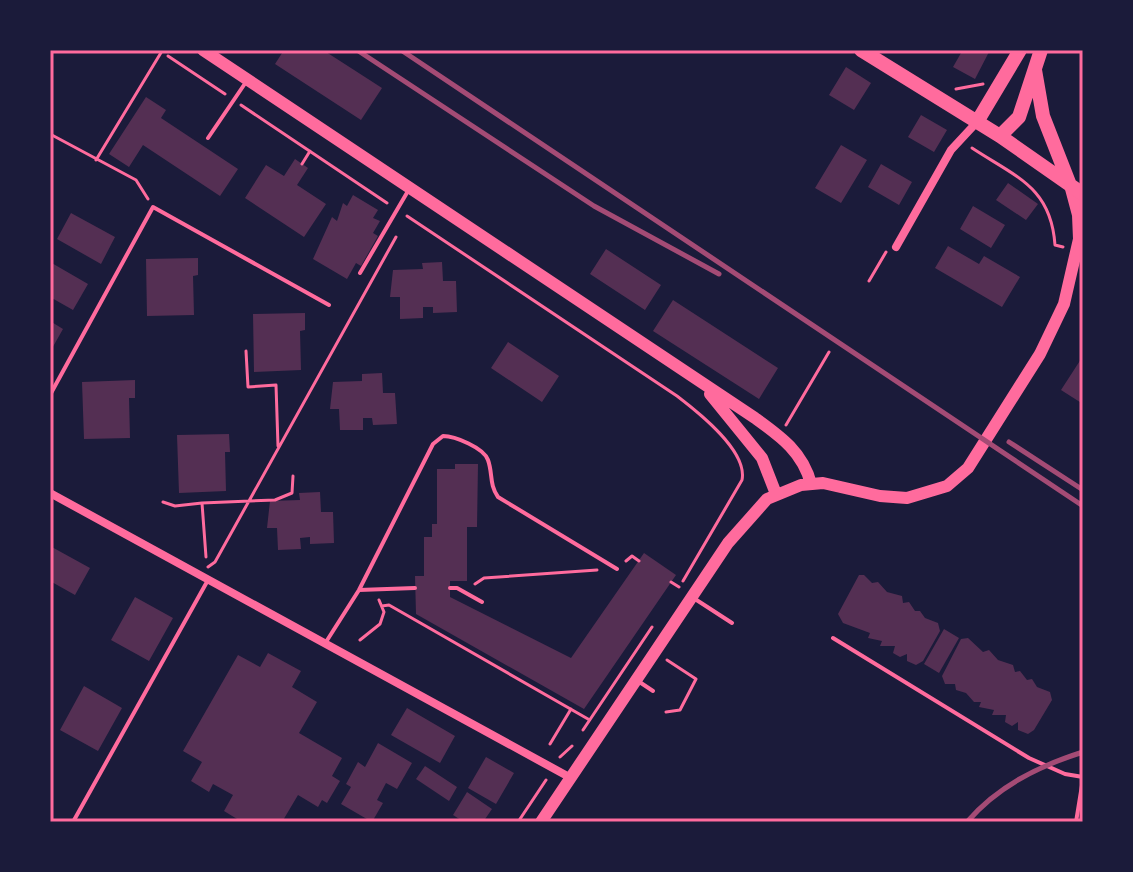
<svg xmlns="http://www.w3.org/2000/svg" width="1133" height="872" font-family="'Titillium Web',sans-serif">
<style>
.building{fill:#542f53}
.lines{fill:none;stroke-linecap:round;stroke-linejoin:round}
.path{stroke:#ff6b9d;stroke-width:3}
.service{stroke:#ff6b9d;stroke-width:4}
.minor{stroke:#ff6b9d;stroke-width:8}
.secondary{stroke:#ff6b9d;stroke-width:12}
.primary{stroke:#ff6b9d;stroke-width:14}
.rail{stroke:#a44b75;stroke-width:5}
.neatline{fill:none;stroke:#ff6b9d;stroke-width:3}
</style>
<rect width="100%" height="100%" fill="#1b1b3a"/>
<path class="building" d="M284,50H323L382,88L361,120L275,64Z
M955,50H990L975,79L953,67L961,53Z
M846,67L871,83L854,110L829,95Z
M146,97L166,110L161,118L238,169L220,196L143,145L129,167L109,154Z
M921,115L947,130L934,152L908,137Z
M841,145L867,160L841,203L815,188Z
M295,159L308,168L297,185L326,204L304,237L245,198L266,165L284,176Z
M881,164L912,182L899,205L868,187Z
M1008,183L1038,204L1026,220L996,200Z
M353,195L378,210L373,218L380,221L373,233L378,236L361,266L356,263L347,279L313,259L332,217L337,221L343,203L347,206Z
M973,206L1005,225L991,248L960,229Z
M71,213L115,237L101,264L57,239Z
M948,246L979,264L984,256L1020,277L1002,307L935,268Z
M606,249L661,285L645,310L590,274Z
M198,258V275L193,276L194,315L147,316L146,259Z
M50,262L88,284L73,310L50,297Z
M442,262L443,281H456L457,312L433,313V307H423V318L400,319V297H390L393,270L423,269L422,263Z
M673,300L778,368L759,399L653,331Z
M305,313V330L300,331L301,370L254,372L253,314Z
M50,321L63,329L50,352Z
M508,342L559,376L542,402L491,368Z
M1083,356V404L1061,390Z
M382,373L383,393H395L397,424L373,425L372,418H363V430H340L339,409H330L333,382L362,381V374Z
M135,380V398H129L130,438L84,439L82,382Z
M229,434L230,452H225L226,491L179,493L177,435Z
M455,464H478L477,527H467V581H450V597L571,658L644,553L676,575L584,709L416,614L415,576H424V537H432V524H437V469H455Z
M320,492L321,512H333L334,543L310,544V537L300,538L301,549L278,550L277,528H267L270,501L300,500L299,493Z
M50,546L90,568L75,595L50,581Z
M859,575H864L872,583L878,582L887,592L902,596L903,603L909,602L915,611H920L925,618L938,623L940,631L923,661L916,665L907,661V654L900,657L893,653L895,646H880L882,641L868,638L870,633L843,623L838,614Z
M135,597L173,618L149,661L111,640Z
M944,629L959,638L939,673L924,664Z
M968,638L983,652L989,650L998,660L1013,665L1015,672L1020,671L1027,680L1032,679L1037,687L1050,692L1052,700L1034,730L1028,734L1018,730V722L1012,726L1005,722L1006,715H992L994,710L979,707L981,702H974L966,693L956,690L955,684H945L942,676L961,639Z
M268,653L301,671L292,687L317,702L299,733L342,758L332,776L340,781L327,803L322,800L318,807L298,795L282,822H242L224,811L233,795L213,784L209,792L191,781L202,762L183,751L238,655L260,667Z
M84,686L122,708L98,751L60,730Z
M407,708L455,736L440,763L391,735Z
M378,743L412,763L397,789L386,783L377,800L383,803L372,822L341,804L351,787L346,784L358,762L365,767Z
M486,757L514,773L496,804L468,788Z
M425,766L457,787L449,801L416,779Z
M467,792L492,809L483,822H464L453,815Z"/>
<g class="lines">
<path class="path" d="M168,56L225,94
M956,89L983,84
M241,105L387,203
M50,134L136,180L148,199
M972,148C1016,177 1051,187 1055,245L1063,247
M96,160L162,51
M302,164L310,151
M407,216L677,396C698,412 748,451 742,480L683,581
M869,281L886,252
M246,351L248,387L276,385L278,446
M786,425L829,352
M163,502L175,506L202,503
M206,557L202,503L275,500L292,493L293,476
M626,561L632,556L639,561
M208,567L215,562L396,237
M671,582L679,587
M475,584L484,578L597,570
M382,606L389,605L588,719
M360,640L380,624L384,612L379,600
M666,712L680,710L696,679L667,660
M583,730L652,627
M550,744L571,709
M560,757L572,746
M518,822L546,780"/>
<path class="service" d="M208,138L246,82
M360,273L408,191
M50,395L153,207L329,305
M450,588H457L482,602
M359,590L415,588
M695,599L732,623
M833,638L1029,758L1065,774L1083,777
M326,642L359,590L433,444L443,436C455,436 484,448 488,460C493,474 489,484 498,497L617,569
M638,681L653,691
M73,822L208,580
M1076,822L1083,779"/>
<path class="minor" d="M896,247L951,150L977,122
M50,493L571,778"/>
<path class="secondary" d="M203,50L755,418C780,436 803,452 811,484
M710,394L762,458L776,494
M541,822L728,543L767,499L801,485L823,483L880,496L907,498L947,486L968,468L1040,354L1064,304L1079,239L1078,215L1070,185"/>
<path class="primary" d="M861,50L1000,136L1083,194
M1035,70L1043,116L1070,185
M977,122L1020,50
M1000,136L1019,117L1041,50"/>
<path class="rail" d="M357,50L594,206L719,274
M401,50L1083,506
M1009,442L1083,490
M967,822C998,786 1039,766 1083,752"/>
</g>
<rect width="1133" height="872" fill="none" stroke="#1b1b3a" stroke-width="104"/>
<rect x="52" y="52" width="1029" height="768" class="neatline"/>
</svg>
